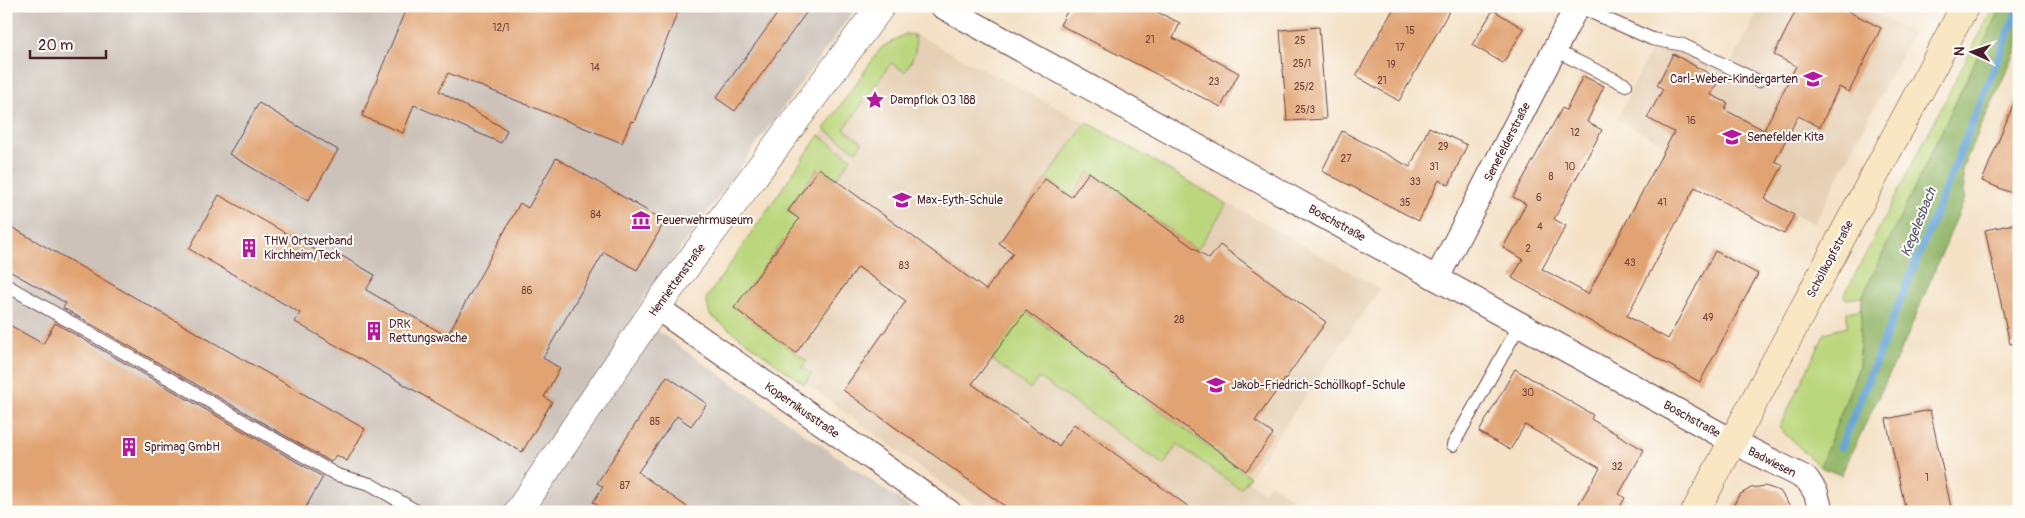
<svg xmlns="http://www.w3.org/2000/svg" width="2025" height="518" font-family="Pangolin,sans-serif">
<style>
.built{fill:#e6d0b5}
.industrial{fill:#ccc2b9}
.green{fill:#bbd77d;stroke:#827b54}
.forest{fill:#94b86c;stroke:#6f6c4c}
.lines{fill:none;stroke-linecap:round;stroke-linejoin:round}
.stream{stroke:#67a5d9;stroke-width:8}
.building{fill:#e1a372}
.service-casing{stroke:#643c42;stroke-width:14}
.minor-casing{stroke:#643c42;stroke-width:26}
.tertiary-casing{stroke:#643c42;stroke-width:29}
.secondary-casing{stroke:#643c42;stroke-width:29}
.service{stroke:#fff;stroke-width:12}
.minor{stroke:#fff;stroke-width:24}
.tertiary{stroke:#fff;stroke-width:28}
.secondary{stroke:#f9e7c3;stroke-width:28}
.labels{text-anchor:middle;stroke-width:4;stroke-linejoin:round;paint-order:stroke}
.number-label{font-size:10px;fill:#70403d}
.poi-label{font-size:12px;fill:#4a1f2b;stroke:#fdfcf7;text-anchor:start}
.street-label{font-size:12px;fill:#4a1f2b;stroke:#fdfcf7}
.water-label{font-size:14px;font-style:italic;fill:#565571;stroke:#fdfcf7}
</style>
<rect width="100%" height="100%" fill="#fdfcf7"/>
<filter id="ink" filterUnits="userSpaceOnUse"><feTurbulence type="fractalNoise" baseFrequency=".02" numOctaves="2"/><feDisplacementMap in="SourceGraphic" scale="10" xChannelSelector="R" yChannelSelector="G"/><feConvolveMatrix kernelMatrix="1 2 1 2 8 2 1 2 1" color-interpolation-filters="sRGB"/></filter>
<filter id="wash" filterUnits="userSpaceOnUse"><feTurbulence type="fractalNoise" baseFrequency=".0096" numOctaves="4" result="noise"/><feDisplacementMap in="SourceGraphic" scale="20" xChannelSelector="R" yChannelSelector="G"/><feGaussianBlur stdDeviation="1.12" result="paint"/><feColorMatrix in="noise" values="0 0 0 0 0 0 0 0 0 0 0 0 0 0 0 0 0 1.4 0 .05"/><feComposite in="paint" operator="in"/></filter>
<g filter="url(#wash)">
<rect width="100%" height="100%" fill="#f4e1c6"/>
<path class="built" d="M1761,6H1859L1913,32L1814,224L1617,119L1656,40L1726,74Z
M915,34L1087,123L1380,289L1247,480L1264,492L1270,483L1312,512H988L948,488L713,315L707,297L884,45L903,35Z"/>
<path class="industrial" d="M6,6H857L633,314L917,512H6Z"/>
<path class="green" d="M1994,6H2002L1862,297L1846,299L1844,296Z
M905,34L914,35C919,50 912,60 905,72L891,63L844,129L862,142L856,151L824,129L881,48Z
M1087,122L1227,204L1197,250L1089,171L1071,197L1046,178Z
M819,135L851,158L836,179L818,168L787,211L805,223L789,244L783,240L734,308L807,361L802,368L812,374L804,384L710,315L706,299Z
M1862,309L1859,367L1820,467L1779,428L1825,333L1847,327V312Z
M1025,311L1250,477L1240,489L1177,444L1164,465L1039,378L1030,389L991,359Z"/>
<path class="forest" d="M2002,6H2019V44L1962,168L1965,198L1905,341L1841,475L1820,467L1859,367L1862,297Z"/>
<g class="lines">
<path class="stream" d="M1841,447L2019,7"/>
</g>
<g id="blocks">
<path class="building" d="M407,6H680L634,122L631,121L622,143L448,73L439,91L507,130L501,143L414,105L403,133L362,116Z
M783,6H811L735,111L716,98Z
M1070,6H1145L1180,23L1173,38L1239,73L1221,107L1060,25Z
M1395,6H1452L1399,101L1356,76Z
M1798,6H1838L1881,28L1849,92L1839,87L1820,127L1798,116L1775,161L1783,165L1765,199L1794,215L1784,234L1695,187L1627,316L1668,339L1715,251L1758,274L1700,382L1512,278L1523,259L1503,248L1526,204L1513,197L1562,108L1566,110L1583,76L1604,86L1587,122L1602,130L1554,219L1566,226L1542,269L1588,294L1674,132L1647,118L1663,89L1657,85L1673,54L1719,79L1711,95L1728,103L1725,110L1764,130L1796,66L1774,55Z
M1493,10L1524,29L1503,63L1472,45Z
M1319,27L1326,119L1287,121L1280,30Z
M2018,93H2019V196L1982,181Z
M259,103L338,150L308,201L229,154Z
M1429,127L1467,145L1449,185L1439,180L1419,221L1322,171L1342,131L1410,167Z
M556,158L665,221L637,270L604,252L543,358L560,368L544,397L552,402L522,452L295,322L300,313L189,249L219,195L331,259L335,252L375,275L366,290L447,336L520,203L528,208Z
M819,168L986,290L1013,253L999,243L1045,179L1071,197L1089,172L1209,259L1220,245L1326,322L1255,421L1273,434L1246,471L1026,311L972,384L1059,446L1074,424L1196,512H1013L843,390L906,301L858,267L796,353L734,308L799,219L788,211Z
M2019,223V343L2010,344L1985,230Z
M6,224L365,429L347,461L336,455L331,462L63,308L66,303L6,269Z
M6,323L43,344L55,323L323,477L303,512H6Z
M1515,369L1593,415L1591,419L1644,450L1619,494L1625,498L1617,512H1574L1600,468L1525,425L1510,450L1479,432Z
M667,376L707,404L691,426L677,416L638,472L694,512H606L593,502L603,487L597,483Z
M1930,410L1952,512H1906L1886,419Z
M1765,486L1780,491L1794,512H1730L1739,495L1751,488Z"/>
</g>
</g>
<g filter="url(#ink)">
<use href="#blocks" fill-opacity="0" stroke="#643c42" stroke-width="1"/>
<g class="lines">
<g class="service-casing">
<path id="service" d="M1577,6L1652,39L1683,45L1758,81
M1554,50L1626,85
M6,285L337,475L370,484L418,512
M1453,445L1520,324"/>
</g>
<g class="minor-casing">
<path id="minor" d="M942,6L1732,441L1807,479L1816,493L1821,512
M1437,278L1577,6
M656,307L949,512"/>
</g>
<g class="tertiary-casing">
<path id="tertiary" d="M518,512L656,307L881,6"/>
</g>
<g class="secondary-casing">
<path id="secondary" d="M1695,512L1965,6"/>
</g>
<use href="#service" class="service"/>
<use href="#minor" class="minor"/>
<use href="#tertiary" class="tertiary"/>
<use href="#secondary" class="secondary"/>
</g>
</g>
<defs>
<g id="school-bare" transform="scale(1.5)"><path d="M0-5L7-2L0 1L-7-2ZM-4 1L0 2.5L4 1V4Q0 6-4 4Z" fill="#b5179e" stroke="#fdfcf7" stroke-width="2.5" paint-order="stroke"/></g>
<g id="sight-bare" transform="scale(1.5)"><path d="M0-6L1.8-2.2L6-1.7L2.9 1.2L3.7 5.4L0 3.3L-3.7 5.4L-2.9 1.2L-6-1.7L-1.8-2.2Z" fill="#b5179e" stroke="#fdfcf7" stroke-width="2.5" paint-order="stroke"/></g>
<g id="museum-bare" transform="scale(1.5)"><path d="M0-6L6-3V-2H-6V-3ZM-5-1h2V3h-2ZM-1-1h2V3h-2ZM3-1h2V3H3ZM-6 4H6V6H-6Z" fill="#b5179e" stroke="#fdfcf7" stroke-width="2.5" paint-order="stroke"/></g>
<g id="building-bare" transform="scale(1.5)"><path d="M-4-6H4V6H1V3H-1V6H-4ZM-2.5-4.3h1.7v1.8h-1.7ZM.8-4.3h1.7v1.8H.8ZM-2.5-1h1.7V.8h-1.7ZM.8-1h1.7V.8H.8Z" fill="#b5179e" stroke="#fdfcf7" stroke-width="2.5" paint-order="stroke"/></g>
</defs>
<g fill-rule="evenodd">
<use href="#school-bare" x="1813" y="79"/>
<use href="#sight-bare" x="875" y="100"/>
<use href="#school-bare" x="1732" y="137"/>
<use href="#school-bare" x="902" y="200"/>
<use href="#museum-bare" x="641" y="220"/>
<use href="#building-bare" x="249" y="248"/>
<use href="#building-bare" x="374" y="331"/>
<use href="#school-bare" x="1216" y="385"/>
<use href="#building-bare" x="129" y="447"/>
</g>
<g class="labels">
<g class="number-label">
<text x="501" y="31">12/1</text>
<text x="1410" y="34">15</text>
<text x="1150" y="43">21</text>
<text x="1300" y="44">25</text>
<text x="1400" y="51">17</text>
<text x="1302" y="67">25/1</text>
<text x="1391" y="68">19</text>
<text x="595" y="71">14</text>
<text x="1382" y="84">21</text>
<text x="1214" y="85">23</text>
<text x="1304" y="90">25/2</text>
<text x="1305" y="113">25/3</text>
<text x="1691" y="124">16</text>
<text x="1575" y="136">12</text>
<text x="1443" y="150">29</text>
<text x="1346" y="162">27</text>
<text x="1434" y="170">31</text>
<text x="1570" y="170">10</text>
<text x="1551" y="180">8</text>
<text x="1415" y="185">33</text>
<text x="1539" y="201">6</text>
<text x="1405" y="206">35</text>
<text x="1662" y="206">41</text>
<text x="596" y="218">84</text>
<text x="1540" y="230">4</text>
<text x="1528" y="252">2</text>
<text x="1630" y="266">43</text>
<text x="904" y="269">83</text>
<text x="527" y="294">86</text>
<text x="1708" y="321">49</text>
<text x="1179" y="323">28</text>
<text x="1528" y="396">30</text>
<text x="655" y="425">85</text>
<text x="1617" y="470">32</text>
<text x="1927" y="481">1</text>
<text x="625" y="489">87</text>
</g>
<g class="poi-label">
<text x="1798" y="83" text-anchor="end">Carl-Weber-Kindergarten</text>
<text x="890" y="104">Dampflok 03 188</text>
<text x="1747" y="141">Senefelder Kita</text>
<text x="917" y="204">Max-Eyth-Schule</text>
<text x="656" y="224">Feuerwehrmuseum</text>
<text x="264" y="245">THW Ortsverband<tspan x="264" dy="14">Kirchheim/Teck</tspan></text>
<text x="389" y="328">DRK<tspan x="389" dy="14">Rettungswache</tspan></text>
<text x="1231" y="389">Jakob-Friedrich-Schöllkopf-Schule</text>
<text x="144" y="451">Sprimag GmbH</text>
</g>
<g class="street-label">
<text transform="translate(1507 142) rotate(-63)" y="4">Senefelderstraße</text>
<text transform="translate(1337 223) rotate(29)" y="4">Boschstraße</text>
<text transform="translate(1830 259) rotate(-62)" y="4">Schöllkopfstraße</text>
<text transform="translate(677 280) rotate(-54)" y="4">Henriettenstraße</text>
<text transform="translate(802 410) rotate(35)" y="4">Kopernikusstraße</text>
<text transform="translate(1692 419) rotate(29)" y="4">Boschstraße</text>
<text transform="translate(1772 462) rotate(27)" y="4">Badwiesen</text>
</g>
<g class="water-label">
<text transform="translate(1918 222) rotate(-68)" y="5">Kegelesbach</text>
</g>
</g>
<rect width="2025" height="518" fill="none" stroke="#fdfcf7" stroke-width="25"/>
<g transform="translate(1972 52) rotate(273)" stroke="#fdfcf7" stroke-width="4" paint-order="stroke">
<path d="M0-4L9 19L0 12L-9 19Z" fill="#4a1f2b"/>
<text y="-8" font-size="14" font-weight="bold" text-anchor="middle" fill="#4a1f2b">N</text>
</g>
<path d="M30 50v8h76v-8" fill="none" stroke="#4a1f2b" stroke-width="2.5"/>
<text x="38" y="50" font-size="15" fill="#4a1f2b" stroke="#fdfcf7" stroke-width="4" paint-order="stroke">20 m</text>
</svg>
